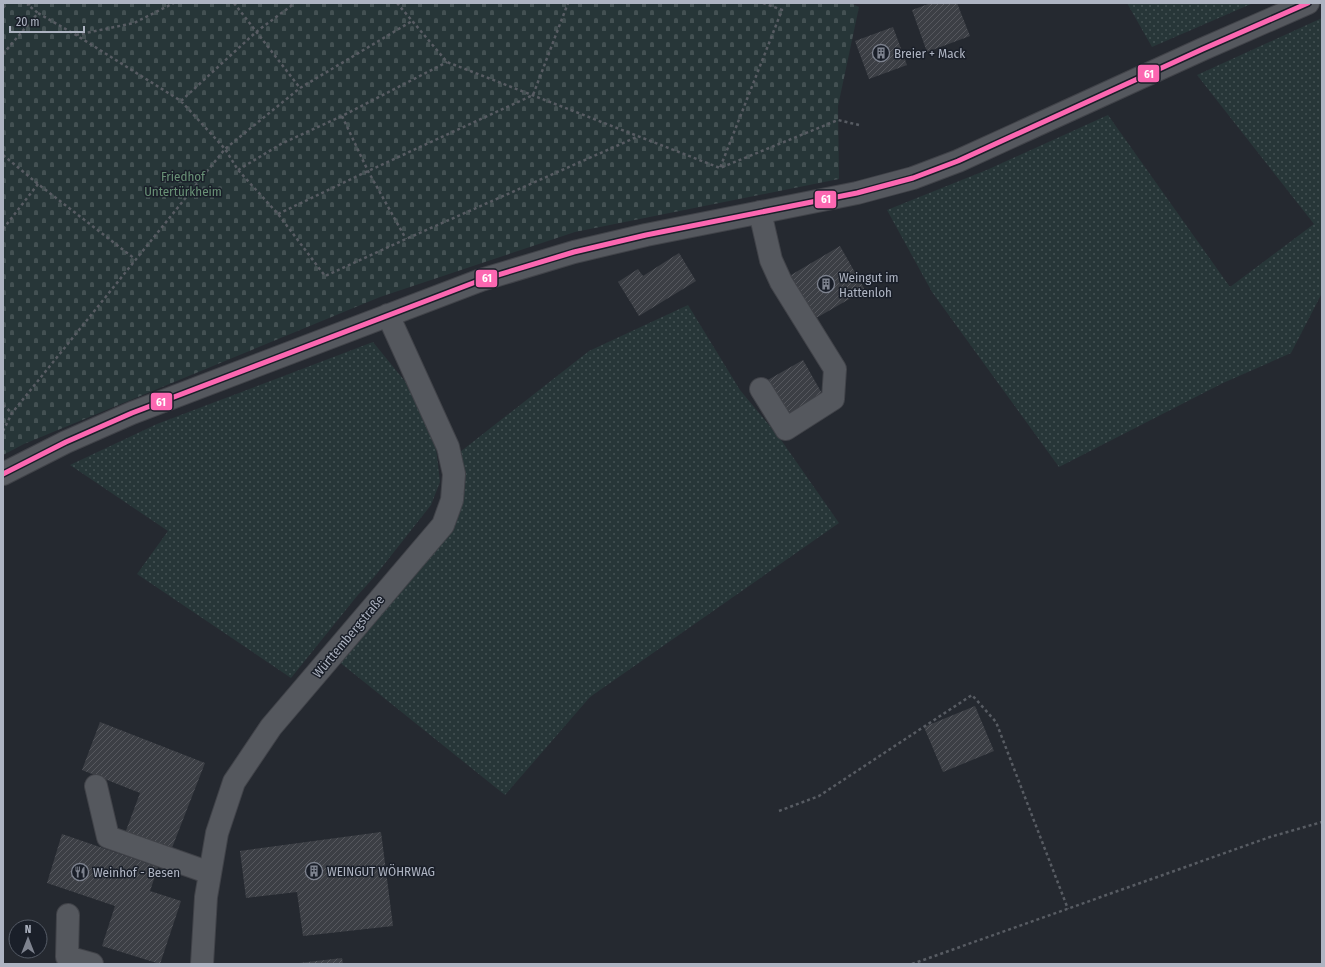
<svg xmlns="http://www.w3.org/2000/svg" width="1325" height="967" font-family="'Fira Sans Condensed',sans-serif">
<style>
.cemetery{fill:url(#cemetery-stones)}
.garden{fill:url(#garden-dots)}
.building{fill:url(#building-hatch)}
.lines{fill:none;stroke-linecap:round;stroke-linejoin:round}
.minor-casing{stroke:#414349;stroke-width:24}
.path{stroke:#585c63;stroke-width:2.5;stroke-dasharray:3 3;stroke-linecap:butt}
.minor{stroke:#55585e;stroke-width:22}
.bus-1-casing{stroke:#1a1f29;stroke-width:8}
.bus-1{stroke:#fc67b1;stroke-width:5}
.labels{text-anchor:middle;stroke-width:3;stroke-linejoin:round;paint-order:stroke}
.poi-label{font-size:13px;fill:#aeb4c2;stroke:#1a1f29;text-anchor:start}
.park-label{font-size:13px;fill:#689075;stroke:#1a1f29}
.street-label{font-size:13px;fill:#aeb4c2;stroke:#1a1f29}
.line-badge{stroke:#1a1f29;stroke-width:1.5}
.badge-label{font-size:11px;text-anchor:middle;font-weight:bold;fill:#fff}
</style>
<defs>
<pattern id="cemetery-stones" width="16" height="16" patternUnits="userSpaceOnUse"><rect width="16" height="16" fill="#273638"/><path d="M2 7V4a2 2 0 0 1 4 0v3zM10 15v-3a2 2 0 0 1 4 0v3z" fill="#445153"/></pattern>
<pattern id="garden-dots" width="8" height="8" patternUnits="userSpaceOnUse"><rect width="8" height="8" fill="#273638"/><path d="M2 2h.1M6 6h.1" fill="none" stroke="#445153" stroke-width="1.8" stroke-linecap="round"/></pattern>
<pattern id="building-hatch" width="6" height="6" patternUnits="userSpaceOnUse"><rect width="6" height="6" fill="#3c3f45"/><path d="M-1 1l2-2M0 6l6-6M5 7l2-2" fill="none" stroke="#56585e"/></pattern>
</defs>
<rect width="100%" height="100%" fill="#252930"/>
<path class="cemetery" d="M3,3H851L859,7L838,106L839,179L575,232L380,297L24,444L3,455Z"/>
<path class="garden" d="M1127,3H1250L1251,4L1152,47Z
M1322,18V293L1291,353L1223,383L1059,467L932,292L887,210L989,169L1108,115L1230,287L1314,224L1197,75Z
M688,305L740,390L779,437L839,523L590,697L505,795L338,661L454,510L460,452L589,351Z
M373,342L421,401L435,439L440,482L431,505L375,576L357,596L291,678L137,574L168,531L70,465L157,424Z"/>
<path class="building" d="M931,3H957L970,36L927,52L912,10Z
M893,27L907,65L869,79L855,41Z
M840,246L865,290L811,321L786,278Z
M679,253L696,281L639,316L618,282L638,269L643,276Z
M803,360L824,397L787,418L766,381Z
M975,706L994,751L943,772L924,727Z
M100,722L205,763L170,853L124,836L140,793L82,770Z
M381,832L393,926L303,936L297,892L246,898L240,851Z
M62,834L158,867L150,891L181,901L160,964L102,946L115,906L47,883Z
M342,958L343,964H299V963Z"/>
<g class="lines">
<g class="minor-casing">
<path id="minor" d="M760,212L771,260L781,282L835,369L833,399L786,429L761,389
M3,474L66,442L132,413L481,280L574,252L646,235L857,193L913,178L958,161L1203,49L1308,3
M96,786L108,837L210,873
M68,915L67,957L92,964
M202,964L206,897L217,833L234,782L271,727L443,525L452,500L454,474L448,447L388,315"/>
</g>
<path class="path" d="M30,3L28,5L38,13
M234,3L300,88
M397,3L447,62L720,168
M763,3L782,10L720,168L838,120L859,125
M3,8L7,3
M76,35L134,23L174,3
M3,54L38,13L76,35L181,101L225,149L238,170L278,214L325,276L406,239L639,136
M181,101L256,32L295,3
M342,116L368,171L406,239
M3,155L38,184L135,259
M238,170L281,144L342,116L447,62
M278,214L368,171L533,95L568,3
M3,229L38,184
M3,405L12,413
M3,431L12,413L225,149L300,88L412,21
M779,811L819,796L972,695L996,722L1068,909
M912,964L1270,837L1322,822"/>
<use href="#minor" class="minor"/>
<g class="bus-1-casing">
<path id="bus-1" d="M3,474L66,442L132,413L481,280L574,252L646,235L857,193L913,178L958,161L1203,49L1308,3"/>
</g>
<use href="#bus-1" class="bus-1"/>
</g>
<defs>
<g id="building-ring" transform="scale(0.9)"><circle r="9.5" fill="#1a1f29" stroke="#7e838f" stroke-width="1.5"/><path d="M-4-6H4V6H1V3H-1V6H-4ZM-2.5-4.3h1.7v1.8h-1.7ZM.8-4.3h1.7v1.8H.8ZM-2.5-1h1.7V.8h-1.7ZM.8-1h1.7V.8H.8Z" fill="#7e838f"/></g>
<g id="restaurant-ring" transform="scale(0.9)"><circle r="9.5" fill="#1a1f29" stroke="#7e838f" stroke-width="1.5"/><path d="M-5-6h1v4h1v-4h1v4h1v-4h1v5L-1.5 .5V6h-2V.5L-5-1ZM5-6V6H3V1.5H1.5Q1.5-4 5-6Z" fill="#7e838f"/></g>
</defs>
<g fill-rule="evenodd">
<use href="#building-ring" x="881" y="53"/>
<use href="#building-ring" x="826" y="284"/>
<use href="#building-ring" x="314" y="871"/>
<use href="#restaurant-ring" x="80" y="872"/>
</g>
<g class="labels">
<g class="poi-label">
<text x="894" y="58">Breier + Mack</text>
<text x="839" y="282">Weingut im<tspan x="839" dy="15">Hattenloh</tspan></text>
<text x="327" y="876">WEINGUT WÖHRWAG</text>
<text x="93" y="877">Weinhof - Besen</text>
</g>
<g class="park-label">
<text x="183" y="181">Friedhof<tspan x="183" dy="15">Untertürkheim</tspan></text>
</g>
<g class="street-label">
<text transform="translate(348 636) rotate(-50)" y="5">Württembergstraße</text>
</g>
</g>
<g class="line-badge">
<rect x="1137" y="64" width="23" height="19" rx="4" fill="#fc67b1"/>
<rect x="814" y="190" width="23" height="19" rx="4" fill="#fc67b1"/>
<rect x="475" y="269" width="23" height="19" rx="4" fill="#fc67b1"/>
<rect x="150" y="392" width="23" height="19" rx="4" fill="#fc67b1"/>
</g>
<g class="badge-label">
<text x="1149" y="78">61</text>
<text x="826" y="203">61</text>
<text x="487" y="282">61</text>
<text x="161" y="406">61</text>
</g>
<rect width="1325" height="967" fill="none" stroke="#aeb4c2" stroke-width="8"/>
<g transform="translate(28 939)"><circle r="19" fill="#1a1f29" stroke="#555b66"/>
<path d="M0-3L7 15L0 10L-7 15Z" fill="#7e838f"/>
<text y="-6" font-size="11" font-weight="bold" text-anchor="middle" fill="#aeb4c2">N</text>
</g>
<path d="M10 26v6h74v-6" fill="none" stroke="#aeb4c2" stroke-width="2"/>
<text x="16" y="26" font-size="12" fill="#aeb4c2" stroke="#1a1f29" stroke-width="3" paint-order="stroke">20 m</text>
</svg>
